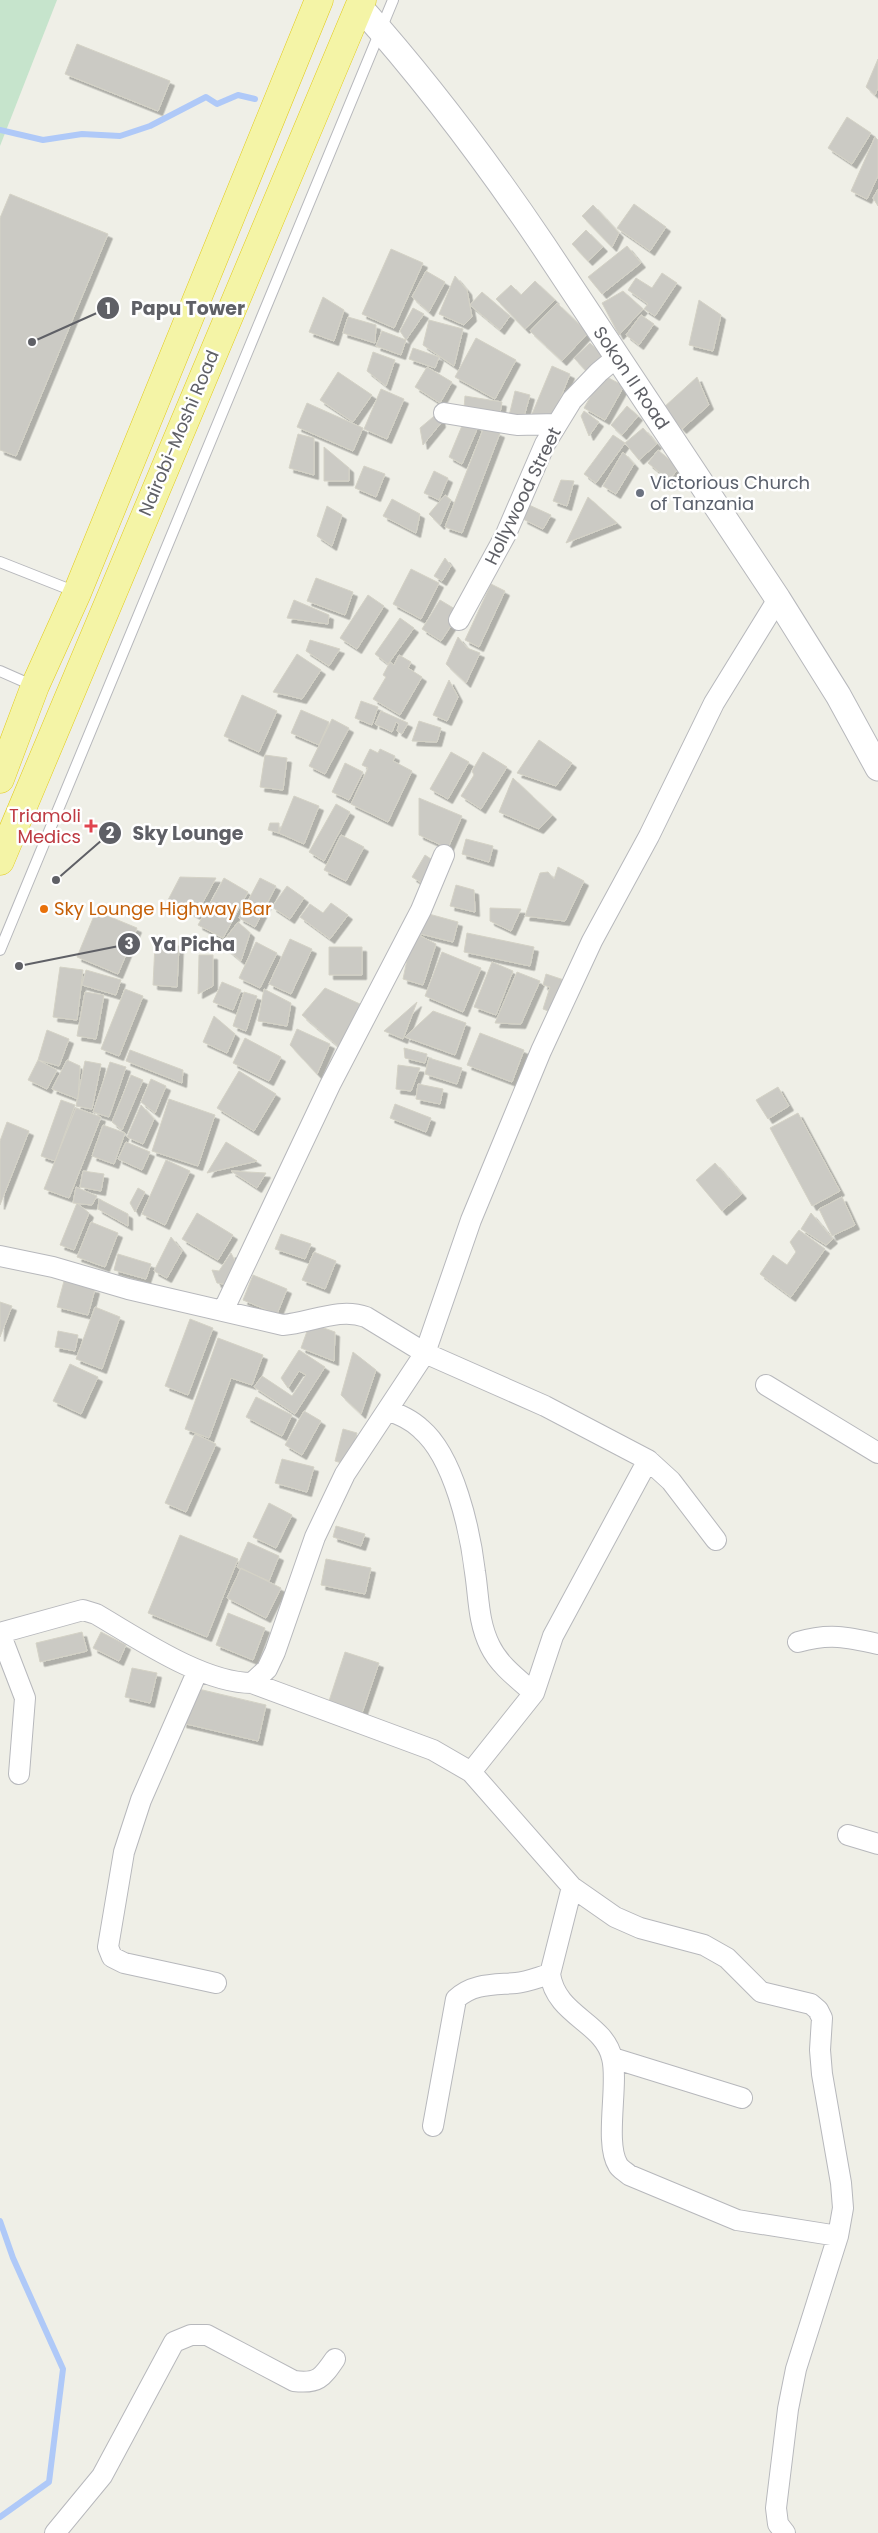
<svg xmlns="http://www.w3.org/2000/svg" width="878" height="2533" font-family="Poppins,sans-serif">
<style>
.green{fill:#c6e4cc}
.lines{fill:none;stroke-linecap:round;stroke-linejoin:round}
.stream{stroke:#afc9f8;stroke-width:6}
.building{fill:#cbcac4;stroke:#d4d2c6;filter:url(#shadow)}
.service-casing{stroke:#b7b8bc;stroke-width:12}
.minor-casing{stroke:#b7b8bc;stroke-width:22}
.tertiary-casing{stroke:#b7b8bc;stroke-width:27}
.trunk-casing{stroke:#e2cb15;stroke-width:29}
.service{stroke:#fff;stroke-width:10}
.minor{stroke:#fff;stroke-width:20}
.tertiary{stroke:#fff;stroke-width:25}
.trunk{stroke:#f4f4a6;stroke-width:28}
.worship-dot{fill:#6b7280;stroke:#fff;stroke-width:2}
.health-dot{fill:#e0444e;stroke:#fff;stroke-width:2}
.food-dot{fill:#e8710a;stroke:#fff;stroke-width:2}
.labels{text-anchor:middle;stroke-width:5;stroke-linejoin:round;paint-order:stroke}
.street-label{font-size:18px;fill:#5f6066;stroke:#fff}
.worship-label{font-size:18px;fill:#5b616d;stroke:#fff;text-anchor:start}
.health-label{font-size:18px;fill:#be3a42;stroke:#fff;text-anchor:end}
.food-label{font-size:18px;fill:#c56008;stroke:#fff;text-anchor:start}
.leader{fill:none;stroke:#5f6066;stroke-width:2}
.callout-dot{fill:#5f6066;stroke:#fff;stroke-width:2}
.mark-label{font-size:15px;text-anchor:middle;font-weight:bold;fill:#fff}
.callout-label{font-size:19px;text-anchor:middle;font-weight:bold;fill:#5f6066;stroke:#fff;stroke-width:5;stroke-linejoin:round;paint-order:stroke}
</style>
<defs>
<filter id="shadow"><feDropShadow dx="4.5" dy="4.5" stdDeviation="0" flood-color="#0004"/></filter>
</defs>
<rect width="100%" height="100%" fill="#efefe7"/>
<path class="green" d="M0,0H57L0,146Z"/>
<g class="lines">
<path class="stream" d="M0,130L43,140L82,134L120,136L150,126L206,97L217,104L238,95L255,99
M0,2221L13,2258L63,2369L49,2482L0,2517"/>
</g>
<path class="building" d="M77,44L170,81L158,111L65,74Z
M878,59V88L875,95L866,87Z
M847,117L871,133L852,164L828,148Z
M875,137L878,140V176L867,199L851,191Z
M878,189V206L873,198Z
M10,194L108,234L16,456L0,450V218Z
M634,204L666,227L650,251L617,228Z
M593,205L619,233L612,247L582,216Z
M586,230L603,247L588,261L572,244Z
M627,246L641,263L602,294L588,277Z
M391,249L423,263L394,328L362,314Z
M426,271L445,282L429,312L412,297Z
M662,273L677,283L655,316L644,309L648,304L628,290L636,278L652,288Z
M455,276L467,290L472,317L464,325L439,314Z
M535,281L555,300L525,329L496,299L511,285L521,295Z
M623,291L643,309L619,335L602,303Z
M482,292L510,316L500,330L470,305Z
M323,297L344,310L334,341L309,332Z
M699,300L721,315L713,351L689,345Z
M557,303L588,333L562,361L530,331Z
M413,308L424,314L406,340L400,331Z
M641,315L654,324L639,345L626,335Z
M348,317L376,325L375,343L343,333Z
M429,320L463,329L454,366L423,345Z
M382,331L406,340L401,355L376,346Z
M476,338L516,360L495,399L455,377Z
M590,343L604,357L588,373L574,358Z
M413,348L439,357L435,368L409,359Z
M373,352L395,360L386,386L367,371Z
M552,366L570,374L551,422L532,414Z
M427,367L452,382L440,403L415,387Z
M338,372L372,395L353,422L320,400Z
M603,375L624,386L605,420L584,408Z
M697,377L709,405L682,429L663,408Z
M381,389L404,399L387,439L364,429Z
M515,391L530,395L523,420L509,416Z
M465,396L502,402L500,413L464,408Z
M307,403L363,428L353,451L297,427Z
M627,406L638,416L622,435L611,425Z
M584,411L599,422L589,436L581,416Z
M439,412L441,423L423,445L420,428Z
M464,421L478,427L462,464L449,457Z
M484,427L500,433L462,533L445,527Z
M643,428L657,444L639,460L625,443Z
M298,434L314,438V475L289,468Z
M613,435L625,443L596,483L584,474Z
M324,447L349,468V481H324Z
M658,450L679,468L669,480L648,463Z
M623,452L634,464L616,494L603,486Z
M364,466L385,474L376,497L355,488Z
M434,471L448,478L439,500L424,493Z
M561,480L574,481L567,506L553,501Z
M445,495L451,500L440,525L429,514Z
M588,497L617,523L566,543Z
M392,499L420,514L416,533L383,516Z
M529,505L551,515L543,529L523,519Z
M327,506L342,515L332,546L317,536Z
M445,558L451,566L442,581L434,576Z
M411,569L439,583L421,619L393,604Z
M316,578L353,592L345,615L307,601Z
M491,584L505,591L479,647L465,640Z
M368,595L384,606L357,649L340,638Z
M294,600L329,615L328,624L287,618Z
M440,600L460,612L441,641L422,629Z
M400,618L414,628L388,664L375,654Z
M458,637L467,648L480,653L466,683L446,664Z
M310,640L340,649L329,666L306,651Z
M297,654L321,670L302,699L273,692Z
M399,655L411,662L408,668L422,677L400,715L373,699L386,677L383,675L390,662L394,665Z
M449,680L458,697L447,721L433,715Z
M242,695L277,711L259,752L224,736Z
M361,701L378,707L372,725L355,718Z
M301,710L329,722L319,745L291,733Z
M381,711L408,723L402,734L397,731L399,724L396,722L392,732L375,724Z
M332,719L349,728L325,774L309,766Z
M419,721L441,728L437,742L412,741Z
M539,740L572,763L556,786L517,773Z
M370,749L378,753L380,749L395,756L393,761L412,771L388,822L351,804L368,768L362,765Z
M451,752L469,762L448,799L430,789Z
M483,752L507,767L481,809L461,796L474,775L472,771Z
M265,755L287,758L283,790L260,787Z
M345,763L363,772L349,800L332,792Z
M513,778L552,815L539,829L499,812Z
M294,796L319,806L304,844L279,833Z
M419,798L462,816L448,848L419,835Z
M336,804L350,812L324,861L309,852Z
M270,823H279V833L268,830Z
M341,835L364,847L346,881L324,870Z
M466,839L493,846L489,862L462,854Z
M425,855L437,863L425,885L412,877Z
M558,867L584,881L565,921L525,916L540,873L548,872L554,879Z
M180,877L216,878L196,915L168,900Z
M224,878L248,892L223,938L198,925Z
M260,878L276,886L255,927L239,918Z
M456,885L474,890L475,912L450,906Z
M287,886L304,898L290,919L272,907Z
M331,903L348,915L330,939L300,917L310,904L323,913Z
M490,908L521,909L511,931L490,921Z
M96,911L137,928L118,974L77,957Z
M418,911L458,922L453,942L413,932Z
M238,922L250,933L241,961L221,944Z
M413,932L436,944L423,985L403,979Z
M467,933L534,947L530,966L464,952Z
M290,939L312,949L291,994L269,984Z
M256,942L277,953L260,988L239,978Z
M155,944L179,946L177,987L153,985Z
M329,947H362V975H329Z
M442,952L481,968L463,1012L425,996Z
M199,955H213V986L198,994Z
M492,962L513,971L496,1015L474,1007Z
M60,967L83,970L77,1020L53,1017Z
M86,970L121,980L116,995L82,985Z
M517,972L540,981L521,1024L495,1023Z
M546,974L567,981L556,1014L543,1009L550,987L543,985Z
M222,982L241,990L233,1010L213,1002Z
M325,988L360,1004L340,1048L302,1015Z
M125,989L143,996L119,1056L101,1049Z
M264,989L291,1003L287,1026L258,1021Z
M85,992L104,995L96,1039L77,1036Z
M244,992L257,996L246,1031L233,1026Z
M417,1002L403,1039L384,1031Z
M433,1011L466,1023L455,1055L405,1037Z
M214,1016L235,1034L227,1053L203,1042Z
M297,1029L330,1044L317,1074L290,1045Z
M47,1030L69,1039L59,1066L38,1060Z
M480,1033L524,1050L512,1082L467,1065Z
M245,1038L281,1057L269,1081L233,1063Z
M404,1048L427,1054L425,1063L405,1058Z
M130,1050L183,1070L182,1083L126,1061Z
M429,1058L462,1068L457,1084L425,1074Z
M38,1060L57,1070L47,1089L28,1080Z
M67,1060L80,1066L78,1099L52,1089Z
M85,1061L101,1064L92,1109L76,1106Z
M110,1062L126,1067L109,1117L93,1112Z
M398,1065L420,1068L411,1091L396,1089Z
M239,1071L276,1094L254,1131L217,1108Z
M131,1075L143,1080L122,1130L112,1122Z
M151,1079L166,1086L155,1113L141,1102Z
M418,1084L443,1089L440,1104L416,1099Z
M778,1087L789,1106L768,1119L756,1100Z
M169,1099L215,1115L198,1166L152,1151Z
M61,1100L75,1105L55,1161L41,1156Z
M395,1104L431,1118L426,1132L390,1118Z
M141,1105L154,1119L143,1144L127,1137Z
M76,1108L101,1117L69,1198L44,1189Z
M798,1113L840,1191L812,1206L770,1128Z
M7,1122L29,1131L0,1205V1141Z
M103,1125L125,1133L114,1164L92,1156Z
M126,1142L150,1152L142,1170L118,1159Z
M226,1142L257,1161L207,1173Z
M166,1160L190,1171L165,1225L142,1214Z
M715,1163L742,1194L722,1211L696,1180Z
M83,1171L104,1174L101,1191L80,1187Z
M231,1171L266,1173L257,1188Z
M76,1187L97,1196L92,1205L73,1203Z
M138,1188L145,1192L135,1212L130,1203Z
M842,1197L855,1225L832,1236L819,1209Z
M99,1199L128,1214V1226L98,1209Z
M77,1203L89,1213L74,1250L60,1245Z
M197,1213L233,1235L218,1260L182,1239Z
M811,1213L833,1239L826,1245L801,1229Z
M91,1222L118,1233L105,1267L77,1257Z
M799,1230L825,1249L791,1297L760,1274L773,1255L787,1265L796,1252L790,1242Z
M281,1234L311,1244L305,1259L275,1249Z
M171,1237L182,1251L167,1278L154,1271Z
M314,1252L336,1261L325,1289L302,1280Z
M231,1253L236,1263L231,1285L217,1283L212,1270L219,1271Z
M118,1254L151,1264L146,1279L114,1270Z
M253,1275L287,1289L277,1314L243,1300Z
M64,1281L95,1289L88,1315L57,1307Z
M0,1302L12,1306L0,1337Z
M95,1307L120,1317L102,1369L76,1359Z
M190,1319L213,1328L188,1395L165,1386Z
M310,1323L335,1332L334,1361L301,1348Z
M58,1331L78,1335L75,1351L55,1347Z
M218,1338L263,1355L252,1385L231,1378L209,1438L185,1429Z
M299,1350L325,1367L295,1414L254,1387L262,1376L292,1396L306,1375L299,1371L288,1388L281,1378Z
M353,1352L376,1370L361,1414L341,1395Z
M70,1364L98,1377L81,1414L53,1401Z
M256,1397L292,1415L282,1436L246,1417Z
M304,1411L321,1421L302,1455L285,1445Z
M343,1429L357,1433L348,1465L335,1461Z
M195,1434L216,1444L186,1512L165,1503Z
M282,1459L314,1467L307,1492L275,1483Z
M269,1503L292,1515L276,1548L253,1537Z
M336,1526L365,1534L361,1546L333,1537Z
M180,1535L238,1559L207,1637L148,1613Z
M248,1542L279,1556L269,1581L237,1567Z
M326,1559L371,1568L365,1594L321,1585Z
M241,1568L281,1588L266,1618L227,1598Z
M228,1613L265,1628L253,1660L216,1645Z
M82,1632L87,1651L40,1662L36,1643Z
M101,1632L126,1645L119,1661L93,1648Z
M345,1652L379,1663L362,1713L329,1701Z
M132,1668L157,1673L150,1703L125,1697Z
M190,1687L266,1705L258,1741L182,1723Z"/>
<g class="lines">
<g class="service-casing">
<path id="service" d="M0,562L76,592
M0,671L34,686
M0,950L393,0"/>
</g>
<g class="minor-casing">
<path id="minor" d="M444,413L517,425L557,424
M459,620L506,534L545,444L572,400L599,372L616,358
M0,1256L53,1267L128,1289L283,1325C310,1323 339,1307 366,1317L425,1353L545,1406L648,1460L671,1481L716,1540
M223,1311L330,1085L421,910L444,855
M766,1385L878,1453
M388,1410C400,1415 412,1420 421,1429C454,1457 470,1530 475,1572C479,1598 478,1622 490,1646C499,1665 518,1679 534,1693
M0,1633L83,1610L96,1614C139,1639 203,1683 252,1683L267,1669L275,1652L315,1537L345,1474L425,1353L471,1220L541,1051L592,941L649,836L714,703L778,599
M0,1633L25,1698L19,1774
M798,1642C829,1633 847,1637 878,1644
M198,1670L141,1800L124,1852L108,1947L112,1957L124,1963L216,1983
M252,1683L433,1750L471,1772L572,1887L615,1917L640,1928L704,1945L727,1958L761,1992L811,2004L818,2010L822,2018L820,2050L822,2074L841,2183L843,2208L838,2236L796,2369L788,2409L776,2508L778,2524L785,2533
M471,1772L534,1693L553,1636L648,1460
M848,1835L878,1844
M572,1887L550,1974C556,2016 604,2022 612,2058C619,2083 604,2143 618,2165C620,2169 626,2172 629,2175L737,2220L838,2236
M613,2058L742,2098
M433,2126L456,1999C473,1983 494,1985 516,1983C527,1982 539,1977 550,1974
M55,2533L102,2476L174,2342L191,2335H207L294,2381C318,2384 322,2378 335,2359"/>
</g>
<g class="tertiary-casing">
<path id="tertiary" d="M359,6C426,81 487,162 543,245L778,599L838,695L878,768"/>
</g>
<g class="trunk-casing">
<path id="trunk" d="M0,779L35,686L77,593L319,0
M0,861L362,0"/>
</g>
<use href="#service" class="service"/>
<use href="#minor" class="minor"/>
<use href="#tertiary" class="tertiary"/>
<use href="#trunk" class="trunk"/>
</g>
<circle class="worship-dot" cx="640" cy="493" r="5"/>
<path class="health-dot" d="M88.5 818.5h5v5h5v5h-5v5h-5v-5h-5v-5h5z"/>
<circle class="food-dot" cx="44" cy="909" r="5"/>
<g class="labels">
<g class="street-label">
<text transform="translate(631 378) rotate(56)" y="6">Sokon II Road</text>
<text transform="translate(179 433) rotate(-67)" y="6">Nairobi-Moshi Road</text>
<text transform="translate(523 496) rotate(-64)" y="6">Hollywood Street</text>
</g>
<g class="worship-label">
<text x="650" y="489">Victorious Church<tspan x="650" dy="21">of Tanzania</tspan></text>
</g>
<g class="health-label">
<text x="81" y="822">Triamoli<tspan x="81" dy="21">Medics</tspan></text>
</g>
<g class="food-label">
<text x="54" y="915">Sky Lounge Highway Bar</text>
</g>
</g>
<path class="leader" d="M32 342L108 308M56 880L110 833M19 966L129 944"/>
<g class="callout-dot">
<circle cx="32" cy="342" r="5"/>
<circle cx="56" cy="880" r="5"/>
<circle cx="19" cy="966" r="5"/>
<circle cx="108" cy="308" r="12"/>
<circle cx="110" cy="833" r="12"/>
<circle cx="129" cy="944" r="12"/>
</g>
<g class="mark-label">
<text x="108" y="314">1</text>
<text x="110" y="838">2</text>
<text x="129" y="949">3</text>
</g>
<g class="callout-label">
<text x="188" y="315">Papu Tower</text>
<text x="188" y="840">Sky Lounge</text>
<text x="193" y="951">Ya Picha</text>
</g>
</svg>
